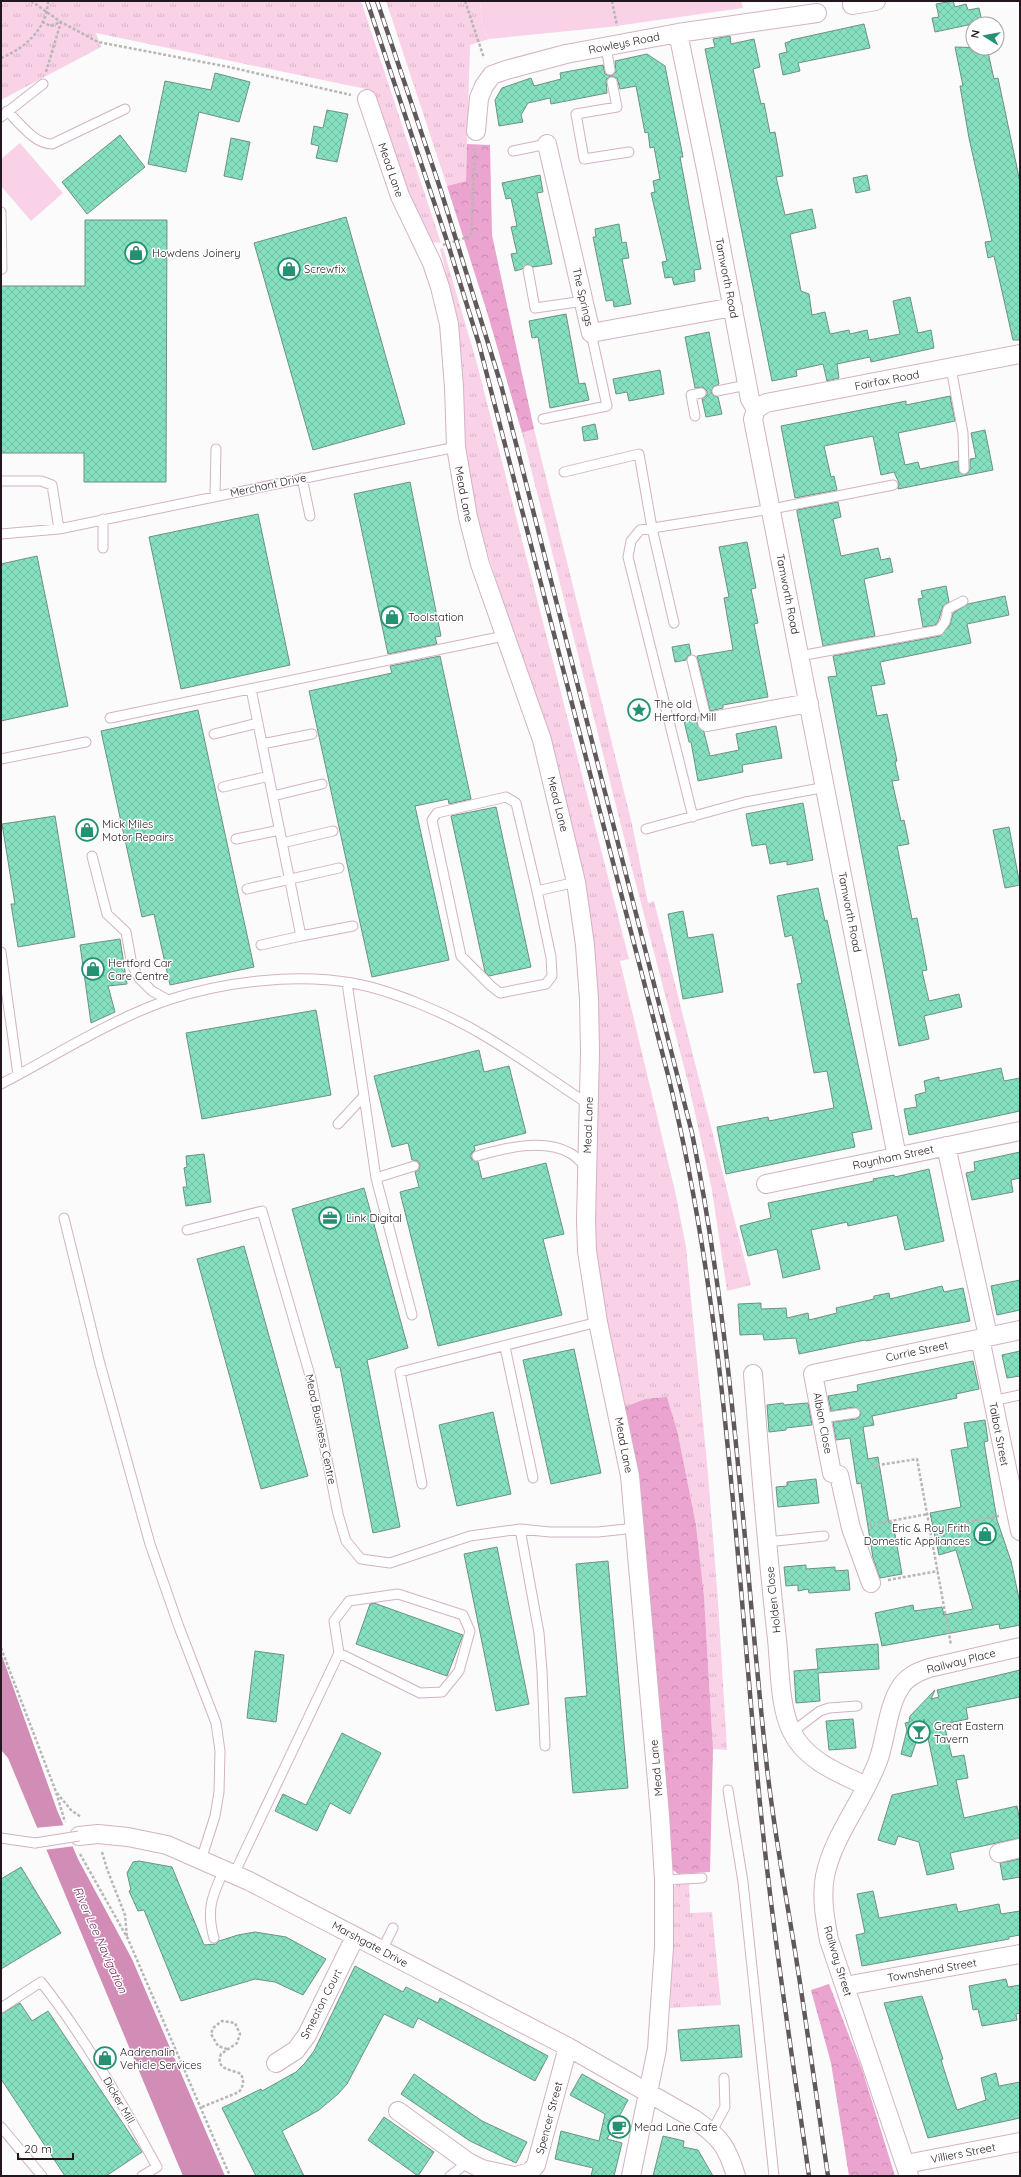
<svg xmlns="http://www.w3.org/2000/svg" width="1021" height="2177" font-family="Quicksand,sans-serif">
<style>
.grass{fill:url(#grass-tufts)}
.forest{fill:url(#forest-crowns)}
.garden{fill:#f9d2e8}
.water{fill:#d28db7}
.pier{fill:#fbfbfb}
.building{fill:url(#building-cross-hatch);stroke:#6d9283}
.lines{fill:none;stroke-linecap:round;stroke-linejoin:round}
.lane-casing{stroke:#d3b2c5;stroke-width:11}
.street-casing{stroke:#d3b2c5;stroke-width:20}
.path{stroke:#b9b6b8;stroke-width:2.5;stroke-dasharray:3 2;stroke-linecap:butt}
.lane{stroke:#fff;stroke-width:9}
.street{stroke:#fff;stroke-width:18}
.rail-casing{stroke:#60585d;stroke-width:4.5}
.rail{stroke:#fff;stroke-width:3;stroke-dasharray:9;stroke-linecap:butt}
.lane-bridge-casing{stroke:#d3b2c5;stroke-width:11;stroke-linecap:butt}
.lane-bridge{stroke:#fff;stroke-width:9}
.labels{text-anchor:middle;stroke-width:3;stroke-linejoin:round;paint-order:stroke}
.street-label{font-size:11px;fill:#22171e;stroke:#fff}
.poi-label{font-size:11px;fill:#22171e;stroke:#fff;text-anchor:start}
.water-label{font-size:12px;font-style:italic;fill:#7a2960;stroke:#fff}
</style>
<defs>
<pattern id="grass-tufts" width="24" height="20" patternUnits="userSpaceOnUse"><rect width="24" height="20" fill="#f9d2e8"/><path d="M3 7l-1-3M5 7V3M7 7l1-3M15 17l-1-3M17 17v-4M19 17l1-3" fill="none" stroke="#d5b4c7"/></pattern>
<pattern id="forest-crowns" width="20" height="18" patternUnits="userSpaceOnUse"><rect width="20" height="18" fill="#eba4cf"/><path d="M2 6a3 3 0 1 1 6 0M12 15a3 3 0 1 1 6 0" fill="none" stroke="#c98cb1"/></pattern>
<pattern id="building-cross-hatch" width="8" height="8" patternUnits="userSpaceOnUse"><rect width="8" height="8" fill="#85e0bf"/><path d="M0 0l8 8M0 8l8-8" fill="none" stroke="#73bfa4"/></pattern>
</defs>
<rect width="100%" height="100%" fill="#fbfbfb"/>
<path class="grass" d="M1,1H361L441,243L431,242L408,202L371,90L96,33L101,47L1,100Z
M386,1H480L482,25L489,39L470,45L466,181L447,186Z
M443,248L476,360L629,959L620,961L675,1191L686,1247L708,1474L718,1601L727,1750L713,1749L704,1596L696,1525L678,1434L645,1399L624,1407L603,1313L597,1271L594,1221L595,961L507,618L471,496L466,469L457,336L459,324L440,249Z
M534,429L632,824L648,903L654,901L751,1285L727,1291L712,1190L689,1086L631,865L522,433Z
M679,1883H689L690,1913L712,1912L721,2005L670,2008L674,1887Z"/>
<path class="forest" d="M467,144L490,145L492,235L534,429L522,433L487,312L447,186L466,181Z
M667,1397L678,1434L696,1525L704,1596L713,1749L710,1872L678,1874L673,1870L643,1533L624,1407L645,1399Z
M829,1984L862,2069L895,2176H849L831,2063L811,1990Z"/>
<path class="garden" d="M480,1H741L743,8L609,27L489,39L482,25Z
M20,143L63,193L31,221L1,186V159Z"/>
<path class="water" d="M1,1653L57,1810L78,1859L132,1959L225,2176H183L8,1758L1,1750Z"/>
<path class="pier" d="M66,1825L75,1846L44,1850L35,1828Z"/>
<path class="building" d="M953,1L955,7L966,4L968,10L979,8L982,22L935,32L932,18L939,17L936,4Z
M864,24L870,48L798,63L800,71L783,75L779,54L787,52L785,43L791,41V40Z
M730,36L731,44L754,39L760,67L753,69L761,104L764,103L770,133L775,132L783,176L776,177L785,215L812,209L816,228L790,234L801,291L809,294L812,315L825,312L830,334L849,330L850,334L867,330L869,340L900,334L893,301L910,297L918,333L931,330L934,348L871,362L870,357L837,364L839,378L827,381L823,364L796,370L797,376L772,381L705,49L715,47L713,39Z
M955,47L987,48L994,79L998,78L1020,182V340H1013L994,256L988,258L985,242L992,241L969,138L960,86H963Z
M647,54L665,66L683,157H680L701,269L694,270L695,281L674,285L672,277L665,278L662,262L667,261L651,193L655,192L653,181L660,179L654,147L650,148L648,132L645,133L636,86L620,89L617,78L610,76L606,80L607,93L551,104L550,98L528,103L521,115L523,122L499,126L495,100L502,88L531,78L534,86L561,79L560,73L603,65L605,74L611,76L616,72L615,61Z
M215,73L250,82L239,122L199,112L186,172L148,164L165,81L211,90Z
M327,110L348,114L337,162L316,158L319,146L311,144L314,126L323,128Z
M120,135L145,167L87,214L62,182Z
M231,138L250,142L242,180L224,176Z
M540,175L543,192L537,193L552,264L533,267L527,264L522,269L515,271L511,254L517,253L511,227L517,226L511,198L506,199L502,183Z
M867,175L870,190L856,193L853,178Z
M346,217L405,424L313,450L254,243Z
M85,220H167L166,482H84V453H1V286H85Z
M619,224L622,243L626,242L629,258L622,259L631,304L614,307L613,300L606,301L593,237H596L595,229Z
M566,314L579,384L585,383L589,400L550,408L538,337L532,338L529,321Z
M709,332L719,384L713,387L711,392L713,395L718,397L722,414L706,417L702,399L707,395V391L703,387L695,388L685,337Z
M660,370L664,394L629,401L627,392L616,394L613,379Z
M950,396L955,421L898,433L905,465L918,462L920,469L958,461L959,472L967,474L970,469V459L976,458L971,433L985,430L993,470L898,489L899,483L894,472L881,475L873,436L824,446L831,477L834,476L837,490L795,498L781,426L906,401V405Z
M595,424L598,439L584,441L582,427Z
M410,482L441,636L435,637L437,644L388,654L354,494Z
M838,502L841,517L833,519L841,556L878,548L881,560L890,558L893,572L864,579L875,636L823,646L797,512V510Z
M258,514L290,665L181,689L149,537Z
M747,542L756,588L751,589L758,623L754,624L768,697L723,705V708L710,711L697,656L733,650L724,598L729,597L719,547Z
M37,556L68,706L1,721V564Z
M946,586L949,602L943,606L939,619L936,625L923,627L918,599L923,598L921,591Z
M1005,596L1009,615L967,624L971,643L880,662L885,684L871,686L877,716L887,714L897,761L895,762L899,780L892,781L901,821L904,820L909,844L897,846L912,919L917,918L927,970L922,971L929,1001L959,994L962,1007L924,1016L929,1039L899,1046L828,677L837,676L833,656L940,636L950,625L953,613L968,604Z
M689,644L691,654L688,656L686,660L675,662L672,647Z
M440,656L471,799L449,804L448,799L415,806L449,960L372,977L309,691L392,673L390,666Z
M198,710L254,967L170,985L154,914L142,917L101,731Z
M698,717L697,724L704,732L710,756L739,750L736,734L776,726L782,758L742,765L743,772L698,781L691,742H689L684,721Z
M803,803L813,860L787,865V861L770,864L766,844L752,846L746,814Z
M496,807L531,967L489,976L485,972L451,816Z
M55,816L75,937L18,947L11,904H15L2,824Z
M1009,827L1020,885L1005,888L993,830Z
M818,888L825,921L827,920L872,1129L852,1133L855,1147L726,1174L717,1127L768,1117L769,1121L834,1108L827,1071L814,1073L797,984L802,983L792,935L785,937L777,896Z
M683,911L688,938L713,934L723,992L683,999L668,914Z
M120,939L127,984L108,986L115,1012L91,1023L80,945Z
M316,1010L331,1095L202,1119L186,1033Z
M479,1050L484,1072L509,1066L526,1133L474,1146L475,1150L471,1154V1158L478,1162L482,1179L546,1163L564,1234L543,1239L562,1315L438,1346L400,1192L419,1187L415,1172L419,1170L420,1165L418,1161L412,1160L408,1143L392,1147L374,1076Z
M1001,1068L1004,1081L1020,1078V1111L909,1135L904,1109L917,1107L915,1095L926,1092L924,1081L939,1077V1081Z
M1020,1152V1178L1011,1180L1013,1192L972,1200L966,1173L975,1171L974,1162Z
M204,1154L211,1202L186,1206L183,1187H187L184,1168L187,1167L186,1156Z
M929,1169L944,1241L905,1250L897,1215L848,1226L847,1222L811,1230L820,1269L783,1278L777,1249L748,1256L740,1226L771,1218L768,1203L874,1181L873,1179L894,1175L895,1177Z
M364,1188L408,1348L367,1360L400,1527L373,1533L340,1367L336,1368L292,1209Z
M244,1246L308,1476L261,1489L197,1259Z
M1020,1280V1310L997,1315L991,1286Z
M942,1286L944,1292L963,1288L970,1321L866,1341L865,1340L799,1354L796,1338L764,1340L763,1334L740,1335L738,1304L761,1303V1309L786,1308L787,1318L808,1313L809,1320L837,1313L836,1308L874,1299V1296L889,1293L890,1299Z
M574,1349L601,1473L551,1484L523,1360Z
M1020,1351V1376L1007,1378L1002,1355Z
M973,1361L979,1389L956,1394L957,1398L872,1416L874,1425L863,1427L868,1459L878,1457L889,1523H893L902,1574L880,1578L873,1558L861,1483L857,1484L850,1438L836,1440L833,1422L856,1419L860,1416L861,1412L854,1407L831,1411L828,1396L858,1391L857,1385Z
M783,1403L784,1405L808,1403L812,1425L786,1428V1430L769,1432L767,1405Z
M493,1412L511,1494L457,1506L439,1425Z
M985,1420L988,1441L984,1442L997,1520L1011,1561L1020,1603V1625L1000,1629L999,1624L882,1646L875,1613L913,1605L914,1611L942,1607L944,1615L973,1609L956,1550L939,1555L930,1513L961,1507L951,1450L968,1447L964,1423Z
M816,1479L819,1503L778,1507L776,1487L787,1486V1482Z
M497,1547L529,1704L496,1711L464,1554Z
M608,1561L628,1788L573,1793L565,1698L587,1696L576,1564Z
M806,1565V1569L835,1567V1571L848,1570L850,1590L809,1593L808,1589L798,1591V1585L786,1586L784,1567Z
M374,1603L463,1635L447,1676L356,1644L370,1604Z
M878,1644L879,1669L818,1673L820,1701L796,1703L794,1671L818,1669L816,1649Z
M255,1651L284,1655L276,1722L247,1718Z
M1020,1670V1697L966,1708L968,1719L944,1724L952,1757L964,1755L968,1778L956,1780L964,1818L1017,1806L1020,1821V1838L950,1853L954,1869L927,1875L919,1842L898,1836L895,1845L878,1840L892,1795L938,1785L924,1719L911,1757L901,1754L907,1730L905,1723L909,1722L910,1716L935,1690L931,1699L939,1697L937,1690Z
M853,1719L856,1748L829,1750L826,1721Z
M342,1733L381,1753L350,1814L330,1803L317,1831L275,1811L283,1794L306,1805Z
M1020,1859V1877L1003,1880L1000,1863Z
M139,1861L172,1867L204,1945L216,1944L219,1941L238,1935L255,1932L286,1937L326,1959L303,1995L275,1982L255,1979L181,2001L144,1910L138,1911L129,1891L131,1890L127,1873L133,1862Z
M21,1867L61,1933L1,1969V1879Z
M873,1891L879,1918L956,1904L958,1912L999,1904L1001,1914L1020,1911V1935L1009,1937V1939L862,1966L856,1935L865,1933L857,1894Z
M355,1966L403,1992L406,1987L438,2003L440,1998L548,2056L535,2081L418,2018L413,2028L384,2014L347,2084L338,2094L319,2110L282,2131L304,2176H256L222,2108L261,2089L262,2091L296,2072L305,2063L314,2051Z
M1006,1979L1008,1987L1020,1985V2013L1016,2014L1017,2020L982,2026L978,2009L973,2010L969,1986Z
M922,1996L943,2059L941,2060L957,2110L986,2100L981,2078L996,2073L999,2086L1020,2082V2118L928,2138L884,2003Z
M20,2003L32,2021L48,2011L142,2152L106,2176H65L1,2079V2014Z
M739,2025L742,2057L681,2061L678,2030Z
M414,2074L482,2121L527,2142L516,2163L470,2141L401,2094Z
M582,2074L628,2100L607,2139L622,2143L614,2176H591L593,2168L555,2159L561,2131L599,2141L605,2114L570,2095Z
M384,2117L434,2152L418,2176L368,2140Z
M663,2136L684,2141L683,2147L698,2150L713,2176H653Z"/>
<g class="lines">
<g class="lane-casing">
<path id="lane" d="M606,47L610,70
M612,82L617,107L576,114L584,159L629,152
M7,111C20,123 34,144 52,144L125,109
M1,117L43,84
M513,151L547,144
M1,212L2,269
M528,270L535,308L584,301
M951,368L963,433L964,469
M717,391L747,385
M695,416L691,395L701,393
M543,419L607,406L591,333
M564,472L639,454L652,528L674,623
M302,478L310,516
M1,481H41L52,485L59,529
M215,496L216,449
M103,519V548
M1,534L59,529L456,447
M800,656L939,630L945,622L948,609L963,601
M692,660L707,722
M251,689L301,936L353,926
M110,718L504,636
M214,734L258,723
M262,744L312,734
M1,759L86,742
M223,787L269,776
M273,796L322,784
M693,817L628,557L631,541L640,530L772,509L893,485
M646,829L745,802L826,787
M236,839L280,830
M282,843L333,831
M92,856L107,914L126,932L132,965L139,978L152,991L168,1000
M247,889L339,868
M537,891L516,803L506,797L437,813L432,820L461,956L491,986L500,993L546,984L552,976L551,957L537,891L576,882
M261,945L301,936
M1,952L18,1075
M1,1084C53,1057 112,1019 168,1000C223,982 294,973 352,983C392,990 448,1014 483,1035C519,1056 553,1081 588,1104
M364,1096L376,1178L414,1166
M338,1124L364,1096L347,983
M477,1156C505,1148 543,1138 570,1153C576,1156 581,1163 587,1167
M376,1178L412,1315
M64,1218L100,1364L150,1544L179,1627L216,1723L220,1751L219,1792L215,1816L201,1860
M187,1230L262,1211L311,1379L338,1514L346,1541L361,1559L390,1563L470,1536L520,1529L550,1532H598L635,1528
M505,1347L533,1478
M992,1401L1020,1395
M822,1418L855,1413
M422,1484L400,1372L598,1322
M520,1529L539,1633L542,1671L545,1746
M767,1542L824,1536
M792,1732L820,1711L829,1708L857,1706
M728,1790L743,1882L774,2176
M1,1838L35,1843
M234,1874L339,1653L334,1621L349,1601L398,1594L463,1615L470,1631L459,1671L442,1692L420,1693L339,1653
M664,1880L702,1878
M214,1938C206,1910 212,1896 224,1870
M382,1950L393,1928
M1,2008L41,1982C86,2039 122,2103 157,2167L142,2176
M1,2127L42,2176
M712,2131L725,2107L724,2078
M450,2176L468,2162"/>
</g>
<g class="street-casing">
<path id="street" d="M852,1V5L876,1
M678,33L708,179L750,399L756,409L753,419L897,1157
M367,99L400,196L432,263L440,287L449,324L454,387L456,447L468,517L480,564L542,740L576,882L585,945L589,999L590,1052L586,1220L587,1251L598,1322L630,1476L660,1815L664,1880V1947L657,2049L631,2176
M476,131L479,98L484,86L492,75L506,70L566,54L678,33L817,13
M547,144L591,333L733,307
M756,409L766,403L1020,354
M707,722L809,703
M946,1146L988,1336
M766,1184L1020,1131
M980,1338L1020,1531
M753,1374C760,1463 767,1551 777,1639C780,1667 779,1707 792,1732C806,1761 839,1773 866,1786
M871,1583L851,1528L839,1475L832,1473L813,1374L1020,1330
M79,1836L98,1834L128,1837L167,1845L249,1881L568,2047L694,2119C720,2137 727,2146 736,2176
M999,1853L1020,1848
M845,1986L1020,1954
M276,2063L296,2050L307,2035L355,1937
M398,2111L468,2162L482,2169L514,2176
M906,2164L1020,2142
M516,2176L530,2172L536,2165L568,2047
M909,2176L829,1940C825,1919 821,1897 825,1876C834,1833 865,1799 879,1758C886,1737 888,1706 900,1688C906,1677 917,1672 929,1668L1020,1647"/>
</g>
<path class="path" d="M31,1L61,22L98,42L229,67L351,95
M465,1L484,58
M612,1L617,26
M42,22L51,26L60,22
M1,58C25,48 47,29 48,1
M46,72L61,22
M443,245L471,236L475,149
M872,1466L917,1459L951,1645
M962,1523L999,1516
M869,1525L928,1514
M888,1580L938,1571
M1,1648L56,1792L65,1822
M57,1793L71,1810L81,1817
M102,1852L107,1869L125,1915L127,1937
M80,1854L128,1939L230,2176
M202,2107L239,2092C244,2085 244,2081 241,2074C231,2069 215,2070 221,2054L237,2043L240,2034L235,2023L222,2021L213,2028L211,2034L218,2046L227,2049"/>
<use href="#lane" class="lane"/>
<use href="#street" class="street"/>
<g class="rail-casing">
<path id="rail" d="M367,1L448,244L479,344L668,1075C724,1304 735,1538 757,1772C769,1907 790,2041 809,2176
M377,1L441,191L501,385L692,1133C734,1343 744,1556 767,1768C774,1830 785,1890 795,1951C807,2026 817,2101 828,2176"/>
</g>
<use href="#rail" class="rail"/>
<g class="lane-bridge-casing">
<path id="lane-bridge" d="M35,1843L79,1836"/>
</g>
<use href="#lane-bridge" class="lane-bridge"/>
</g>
<defs>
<g id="shop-ring" transform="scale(1.15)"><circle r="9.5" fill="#fff" stroke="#249272" stroke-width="1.5"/><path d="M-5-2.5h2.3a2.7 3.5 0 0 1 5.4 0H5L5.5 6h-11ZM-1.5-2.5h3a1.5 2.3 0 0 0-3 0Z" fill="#249272"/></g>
<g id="sight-ring" transform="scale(1.15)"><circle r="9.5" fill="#fff" stroke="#249272" stroke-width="1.5"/><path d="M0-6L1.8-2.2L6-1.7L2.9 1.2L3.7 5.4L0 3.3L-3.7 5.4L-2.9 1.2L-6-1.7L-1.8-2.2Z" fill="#249272"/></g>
<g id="office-ring" transform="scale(1.15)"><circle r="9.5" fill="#fff" stroke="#249272" stroke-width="1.5"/><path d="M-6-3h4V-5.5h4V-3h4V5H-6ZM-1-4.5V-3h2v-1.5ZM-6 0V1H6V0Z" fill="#249272"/></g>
<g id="bar-ring" transform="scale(1.15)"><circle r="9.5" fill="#fff" stroke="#249272" stroke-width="1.5"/><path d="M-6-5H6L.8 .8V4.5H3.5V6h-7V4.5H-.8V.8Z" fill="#249272"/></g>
<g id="cafe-ring" transform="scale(1.15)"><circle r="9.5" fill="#fff" stroke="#249272" stroke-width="1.5"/><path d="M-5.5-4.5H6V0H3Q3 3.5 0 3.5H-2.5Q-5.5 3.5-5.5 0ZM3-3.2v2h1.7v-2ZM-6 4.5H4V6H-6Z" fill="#249272"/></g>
</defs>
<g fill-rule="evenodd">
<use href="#shop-ring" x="136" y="253"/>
<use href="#shop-ring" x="289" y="269"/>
<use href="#shop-ring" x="392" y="617"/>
<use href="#sight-ring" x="639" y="710"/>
<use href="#shop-ring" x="87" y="830"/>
<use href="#shop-ring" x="93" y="969"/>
<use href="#office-ring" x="330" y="1218"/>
<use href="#shop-ring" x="985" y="1534"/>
<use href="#bar-ring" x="919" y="1732"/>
<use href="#shop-ring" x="105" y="2058"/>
<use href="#cafe-ring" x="619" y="2127"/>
</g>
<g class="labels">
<g class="street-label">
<text transform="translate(624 43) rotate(-11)" y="4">Rowleys Road</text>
<text transform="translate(391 170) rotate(71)" y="4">Mead Lane</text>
<text transform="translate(727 278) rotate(79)" y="4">Tamworth Road</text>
<text transform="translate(583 297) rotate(77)" y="4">The Springs</text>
<text transform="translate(887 380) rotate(-11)" y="4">Fairfax Road</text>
<text transform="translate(268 485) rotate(-12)" y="4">Merchant Drive</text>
<text transform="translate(464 494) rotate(79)" y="4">Mead Lane</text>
<text transform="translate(788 594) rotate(79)" y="4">Tamworth Road</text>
<text transform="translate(558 804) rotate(76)" y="4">Mead Lane</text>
<text transform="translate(850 912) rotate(79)" y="4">Tamworth Road</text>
<text transform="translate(588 1125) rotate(-88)" y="4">Mead Lane</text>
<text transform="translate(893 1157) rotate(-12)" y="4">Raynham Street</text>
<text transform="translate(917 1351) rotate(-12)" y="4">Currie Street</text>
<text transform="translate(823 1423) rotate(79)" y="4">Albion Close</text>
<text transform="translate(321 1429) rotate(78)" y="4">Mead Business Centre</text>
<text transform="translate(999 1434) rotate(79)" y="4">Talbot Street</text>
<text transform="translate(624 1445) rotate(79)" y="4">Mead Lane</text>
<text transform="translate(773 1600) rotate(-96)" y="4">Holden Close</text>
<text transform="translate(961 1661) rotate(-14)" y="4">Railway Place</text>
<text transform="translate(656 1768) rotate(-95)" y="4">Mead Lane</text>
<text transform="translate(370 1944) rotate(28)" y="4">Marshgate Drive</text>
<text transform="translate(838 1961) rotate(73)" y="4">Railway Street</text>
<text transform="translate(932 1970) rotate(-10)" y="4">Townshend Street</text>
<text transform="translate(321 2004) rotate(-63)" y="4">Smeaton Court</text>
<text transform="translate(119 2100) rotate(60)" y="4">Dicker Mill</text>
<text transform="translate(549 2118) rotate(-75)" y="4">Spencer Street</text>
<text transform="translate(963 2153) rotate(-11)" y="4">Villiers Street</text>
</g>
<g class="poi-label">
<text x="152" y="257">Howdens Joinery</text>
<text x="304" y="273">Screwfix</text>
<text x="408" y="621">Toolstation</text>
<text x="654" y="708">The old<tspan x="654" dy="13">Hertford Mill</tspan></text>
<text x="102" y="828">Mick Miles<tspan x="102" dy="13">Motor Repairs</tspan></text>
<text x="108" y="967">Hertford Car<tspan x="108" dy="13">Care Centre</tspan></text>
<text x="346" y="1222">Link Digital</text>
<text x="970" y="1532" text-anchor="end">Eric &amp; Roy Frith<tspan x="970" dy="13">Domestic Appliances</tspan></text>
<text x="934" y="1730">Great Eastern<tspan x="934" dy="13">Tavern</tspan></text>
<text x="120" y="2056">Aadrenalin<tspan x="120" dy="13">Vehicle Services</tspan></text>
<text x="634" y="2131">Mead Lane Cafe</text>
</g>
<g class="water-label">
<text transform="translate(100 1940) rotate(66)" y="4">River Lee Navigation</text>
</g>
</g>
<rect width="1021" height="2177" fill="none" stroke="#22171e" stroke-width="4"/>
<g transform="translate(985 36) rotate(281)"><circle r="19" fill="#ffffff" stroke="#a7a2a5"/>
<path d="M0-3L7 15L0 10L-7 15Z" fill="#249272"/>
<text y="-6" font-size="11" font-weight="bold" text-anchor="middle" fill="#22171e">N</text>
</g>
<path d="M18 2153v6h55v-6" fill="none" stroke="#22171e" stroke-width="2"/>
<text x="24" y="2153" font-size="12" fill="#22171e" stroke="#ffffff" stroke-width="3" paint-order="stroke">20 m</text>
</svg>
